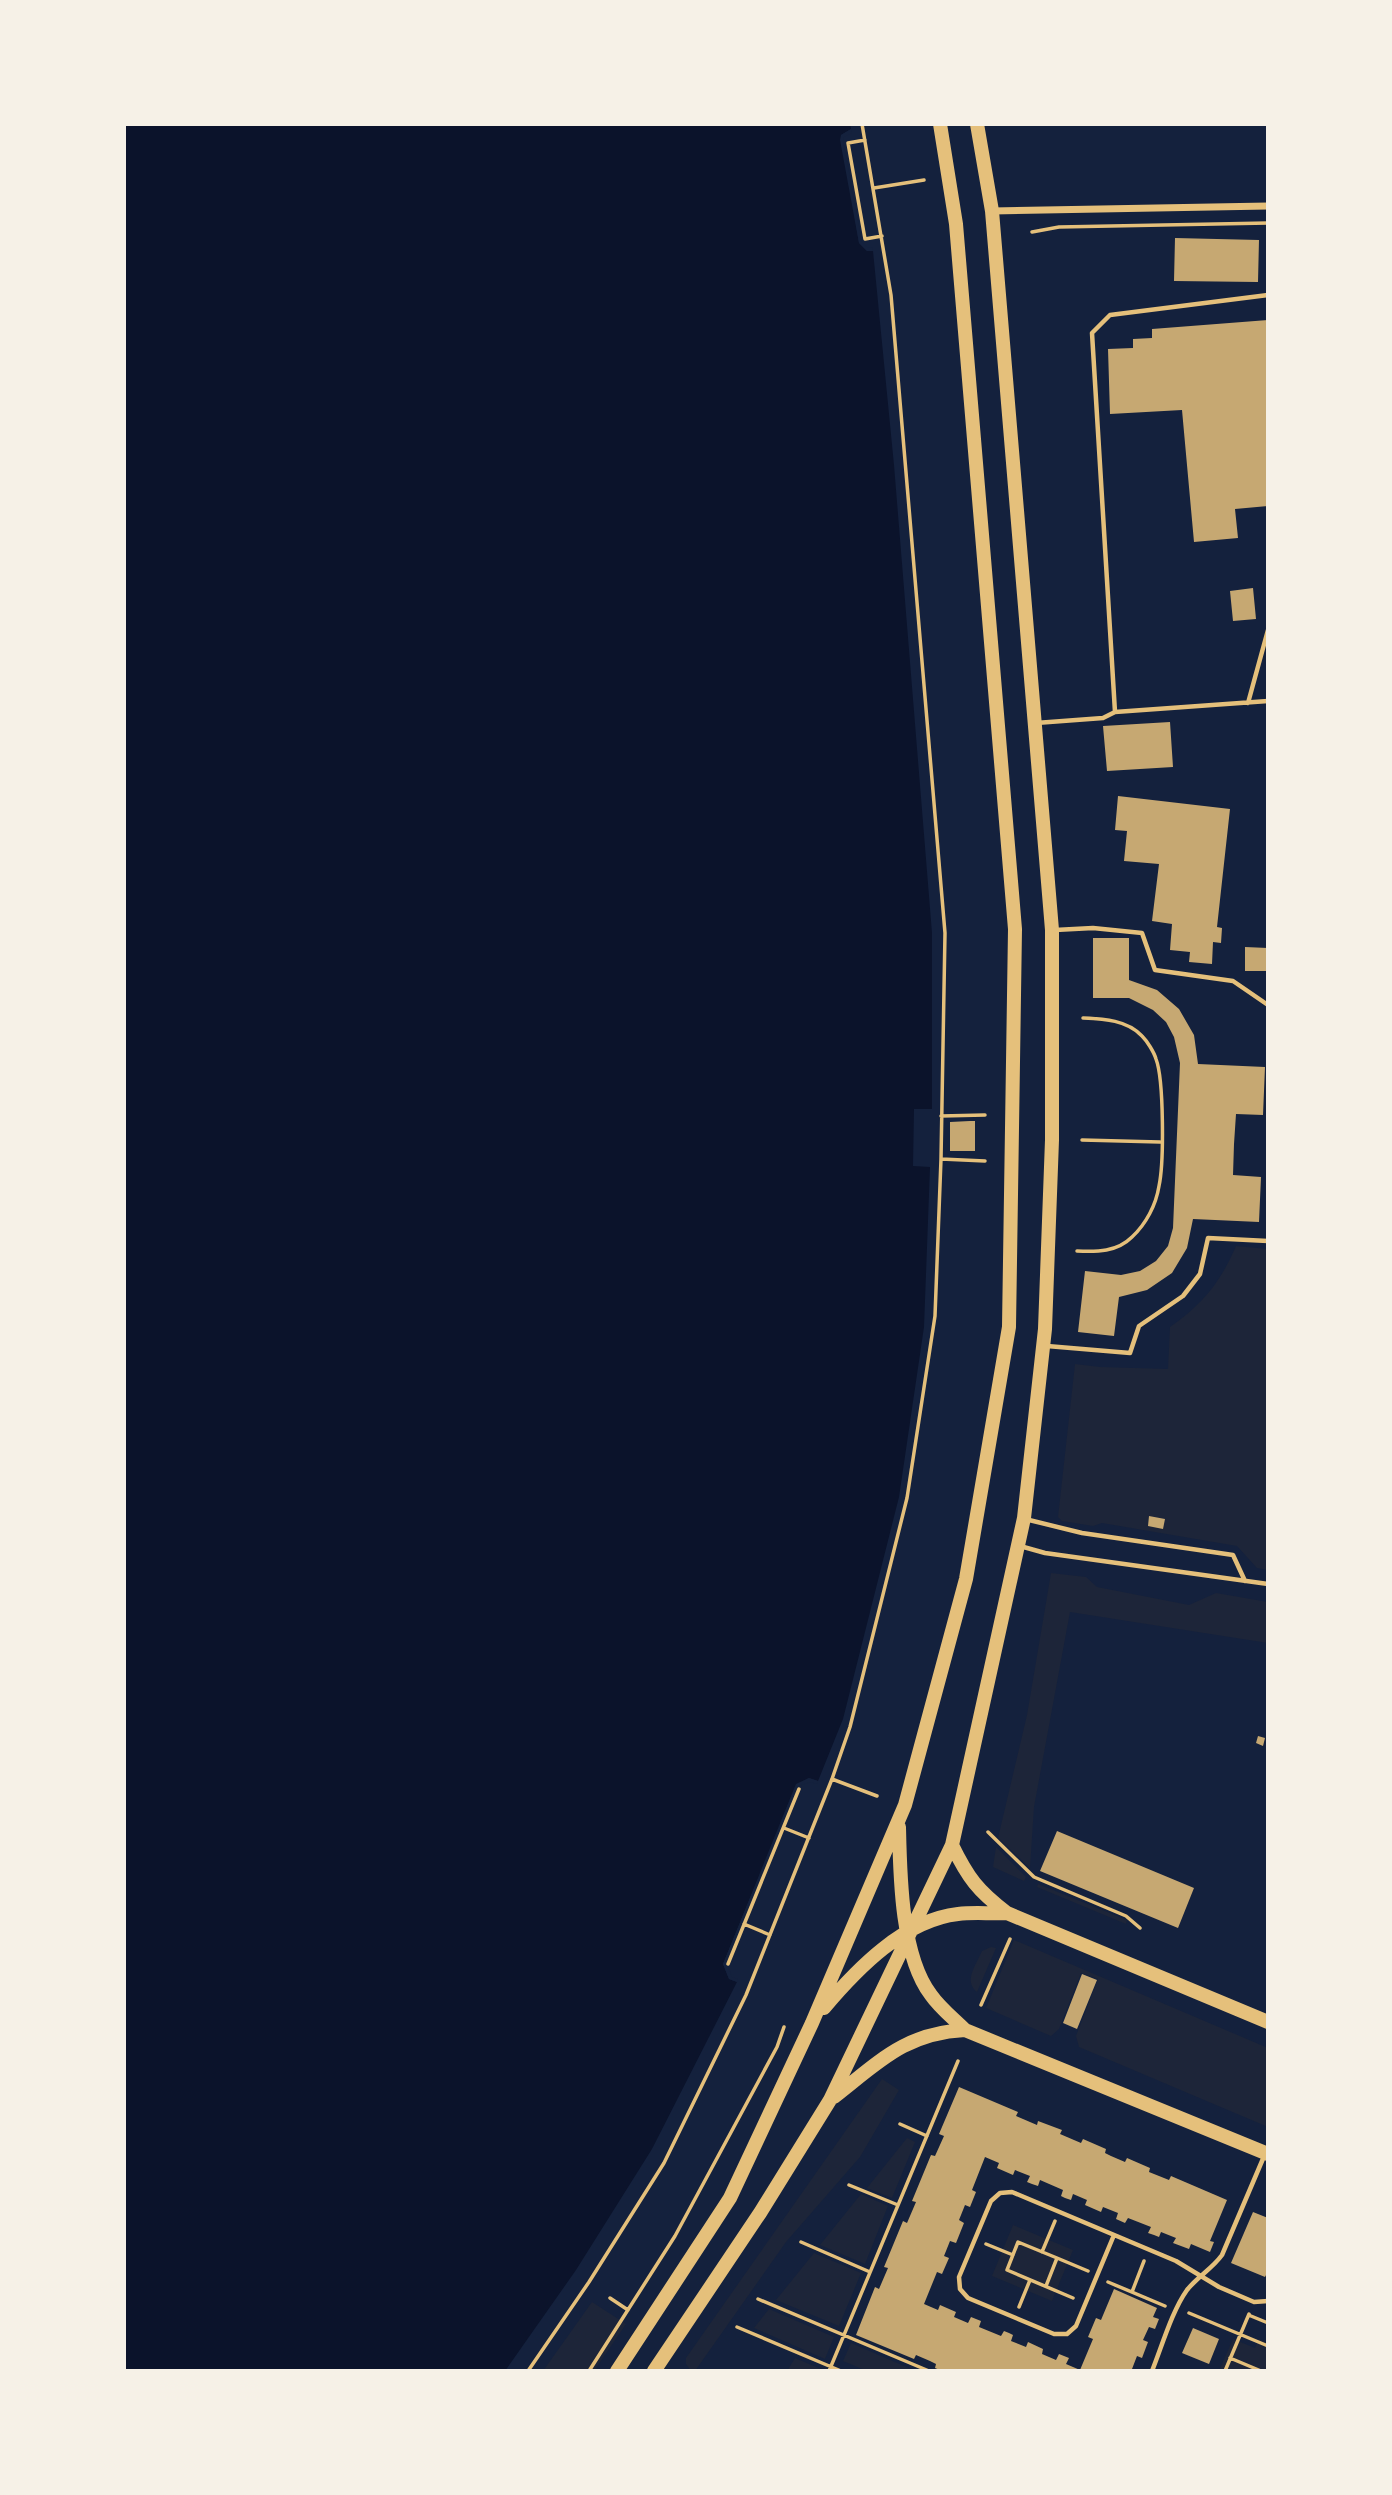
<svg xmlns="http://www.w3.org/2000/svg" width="1392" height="2495" font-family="Literata,serif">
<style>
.green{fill:#1d2539}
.water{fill:#0b132b}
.pier{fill:#14213d}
.building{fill:#c6a872}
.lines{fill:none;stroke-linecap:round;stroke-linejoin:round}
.path{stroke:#e5c07b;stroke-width:3.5}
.service{stroke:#e5c07b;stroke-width:4.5}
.minor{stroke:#e5c07b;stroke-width:7}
.primary{stroke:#e5c07b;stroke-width:14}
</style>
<rect width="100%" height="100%" fill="#14213d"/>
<path class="green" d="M1236,1246L1268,1249V1570L1257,1568L1237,1546L1102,1523L1093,1526L1062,1521L1058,1517L1075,1364L1100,1367L1168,1369L1170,1327C1203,1304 1220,1283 1236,1246Z
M1051,1573L1086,1577L1097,1587L1189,1605L1216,1593L1268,1602V1643L1070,1612L1034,1807L1030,1868L998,1838L1027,1715Z
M996,1847L1026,1877L1024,1881L993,1867Z
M1038,1884L1127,1920L1126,1924L1037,1887Z
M1014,1940L1268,2048V2127L1079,2047L1076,2036L1098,1979L1081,1973L1059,2029L1051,2036L986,2008Z
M991,1947L996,1948L977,1992C963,1981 976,1965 982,1951Z
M882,2079L899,2090L860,2157L786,2242L695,2371H691L686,2364V2358Z
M907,2138L915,2142L892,2198L867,2188Z
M861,2194L888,2206L865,2264L820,2245Z
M1013,2225L1073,2250L1052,2301L992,2276Z
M814,2253L861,2273L839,2326L776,2300Z
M592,2302L626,2324L594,2371H543Z
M769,2309L834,2337L825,2359L754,2328Z
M1233,2339L1255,2348L1259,2339L1268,2343V2371H1219Z
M851,2343L911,2369L910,2371H867L843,2361Z
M795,2358L821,2369L820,2371H787Z"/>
<path class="water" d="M124,124H850L851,129L841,135L859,243L867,251H873L894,465L932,933V1109H914L913,1166L930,1167L924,1327L899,1497L843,1719L818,1781L809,1778L796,1784L723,1964L729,1979L737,1982L652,2149L576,2270L505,2371H124Z"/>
<path class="pier" d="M851,129L852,133L844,137L843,140L862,242L868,248L872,247L873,251H867L859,243L840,140L841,135Z
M809,1778L818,1781L817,1784L810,1782L799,1786L727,1964L732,1977L738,1979L737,1982L729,1979L723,1964L797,1784Z"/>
<path class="building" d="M1175,238L1259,240L1258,282L1174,281Z
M1268,320V506L1235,509L1238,538L1194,542L1182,410L1110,414L1108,349L1133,348V339L1152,338V329Z
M1253,588L1256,619L1233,621L1230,591Z
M1170,722L1173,767L1107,771L1103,726Z
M1118,796L1230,809L1217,927L1222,928L1221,943L1213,942L1212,964L1189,962L1190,952L1170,950L1172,924L1152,921L1159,864L1124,861L1127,831L1115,830Z
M1093,938H1129V980L1157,990L1179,1009L1194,1035L1198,1064L1265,1067L1263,1115L1236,1114L1234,1144L1233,1175L1261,1177L1259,1222L1193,1219L1187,1248L1172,1273L1147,1290L1119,1297L1114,1336L1078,1332L1085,1271L1121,1275L1140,1271L1156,1261L1168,1246L1173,1228L1180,1063L1174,1037L1166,1022L1153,1010L1129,998H1093Z
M1245,947L1268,948V971H1245Z
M970,1121H975V1151H950V1122Z
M1149,1516L1165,1519L1163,1529L1148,1526Z
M1258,1736L1265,1738L1263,1746L1256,1743Z
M1057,1831L1194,1888L1178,1928L1040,1871Z
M1082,1974L1097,1980L1077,2029L1063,2023Z
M959,2087L1018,2112L1016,2116L1037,2125L1038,2121L1062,2130L1060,2134L1081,2143L1083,2139L1106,2149L1105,2153L1111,2156L1125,2162L1127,2158L1150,2168L1149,2172L1169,2180L1171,2176L1227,2200L1210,2241L1214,2242L1210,2252L1191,2244L1189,2249L1173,2243L1176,2238L1161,2232L1159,2237L1154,2235L1148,2233L1151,2227L1128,2218L1125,2223L1116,2219L1118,2213L1103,2207L1101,2212L1085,2205L1087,2200L1073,2194L1071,2200L1065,2198L1061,2196L1063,2190L1040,2180L1038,2186L1032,2184L1027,2182L1030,2176L1015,2170L1013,2175L997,2168L999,2163L985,2157L972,2190L976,2192L970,2207L965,2205L959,2220L964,2223L956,2243L950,2241L944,2256L949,2258L942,2274L937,2272L924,2304L938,2310L940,2305L956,2312L954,2317L968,2323L971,2317L981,2321L979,2327L1001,2336L1004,2331L1009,2333L1013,2335L1011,2341L1026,2347L1028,2342L1043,2349L1042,2354L1056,2360L1059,2354L1069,2358L1066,2364L1080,2370L1093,2339L1088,2337L1096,2318L1101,2320L1114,2289L1157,2308L1153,2317L1159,2319L1155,2329L1149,2327L1143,2340L1148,2342L1142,2358L1137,2356L1132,2369L1136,2371H942L935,2368L936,2364L930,2361L916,2355L914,2359L856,2335L875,2287L879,2289L888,2268L884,2267L903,2221L907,2223L916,2202L912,2201L931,2155L935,2156L944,2136L939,2134Z
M1253,2212L1268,2218V2271L1265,2277L1231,2263Z
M1193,2328L1219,2339L1209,2364L1182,2353Z"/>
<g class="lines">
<path class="path" d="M865,140L848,143L865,239L882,236
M874,188L924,180
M1032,232L1059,227L1268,223
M941,1116L985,1115
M1082,1140L1160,1142
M941,1159L985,1161
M1077,1251C1097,1252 1117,1252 1132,1237C1146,1224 1156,1205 1159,1186C1164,1163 1164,1080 1156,1059C1154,1052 1147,1041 1142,1036C1127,1020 1104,1019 1083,1018
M832,1779L877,1796
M784,1828L809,1838
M988,1832L1034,1877L1126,1916L1140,1928
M744,1924L770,1935
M728,1964L799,1789
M981,2005L1010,1939
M900,2124L927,2136
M849,2185L898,2205
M801,2242L870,2272
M986,2244L1013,2255
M1042,2252L1055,2221
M1057,2258L1088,2271
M1108,2282L1165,2306
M1046,2286L1057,2258L1018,2242L1007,2270L1073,2298
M1132,2292L1144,2261
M610,2298L628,2310
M758,2299L929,2371
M1019,2307L1030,2280
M1189,2313L1268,2346
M1251,2316L1268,2323
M737,2327L841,2371
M1230,2358L1261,2371
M528,2371L589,2282L664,2163L746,1995L832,1779L850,1727L907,1498L935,1316L941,1159L945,933L891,295L862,124
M589,2371L675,2236L777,2047L784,2027
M829,2371L958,2061
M1225,2371L1249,2314"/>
<path class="service" d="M1248,703L1268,630
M1115,712L1092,333L1110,315L1268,295
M1036,723L1103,718L1115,712L1268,701
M1055,930L1093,928L1142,933L1155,970L1233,981L1268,1005
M1047,1346L1130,1353L1139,1326L1183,1296L1200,1274L1208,1238L1268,1241
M1025,1519L1082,1533L1233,1555L1245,1581
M1020,1546L1045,1553L1268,1584
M1114,2235L1076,2326L1067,2334H1054L968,2298L960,2289L959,2277L991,2201L1000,2193L1012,2192L1176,2261L1219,2287L1254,2302L1268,2301
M1152,2371C1162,2346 1172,2311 1187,2290C1198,2276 1212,2269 1222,2255L1265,2154"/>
<path class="minor" d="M992,211L1268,206"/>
<path class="primary" d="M899,1827C900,1875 901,1956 931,1995C940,2008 954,2019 965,2030
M952,1845C968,1878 978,1891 1007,1913L1268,2022
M824,2008C857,1969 904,1920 958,1914C974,1912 991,1914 1007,1913
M834,2097C879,2062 905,2033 965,2030L1268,2154
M617,2371L730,2198L812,2023L905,1805L966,1579L1009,1327L1015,929L956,224L940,124
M654,2371L760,2213L830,2100L952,1845L1024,1518L1045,1329L1052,1140V930L992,211L977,124"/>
</g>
<rect width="1392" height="2495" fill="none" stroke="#f6f1e7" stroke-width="252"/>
</svg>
